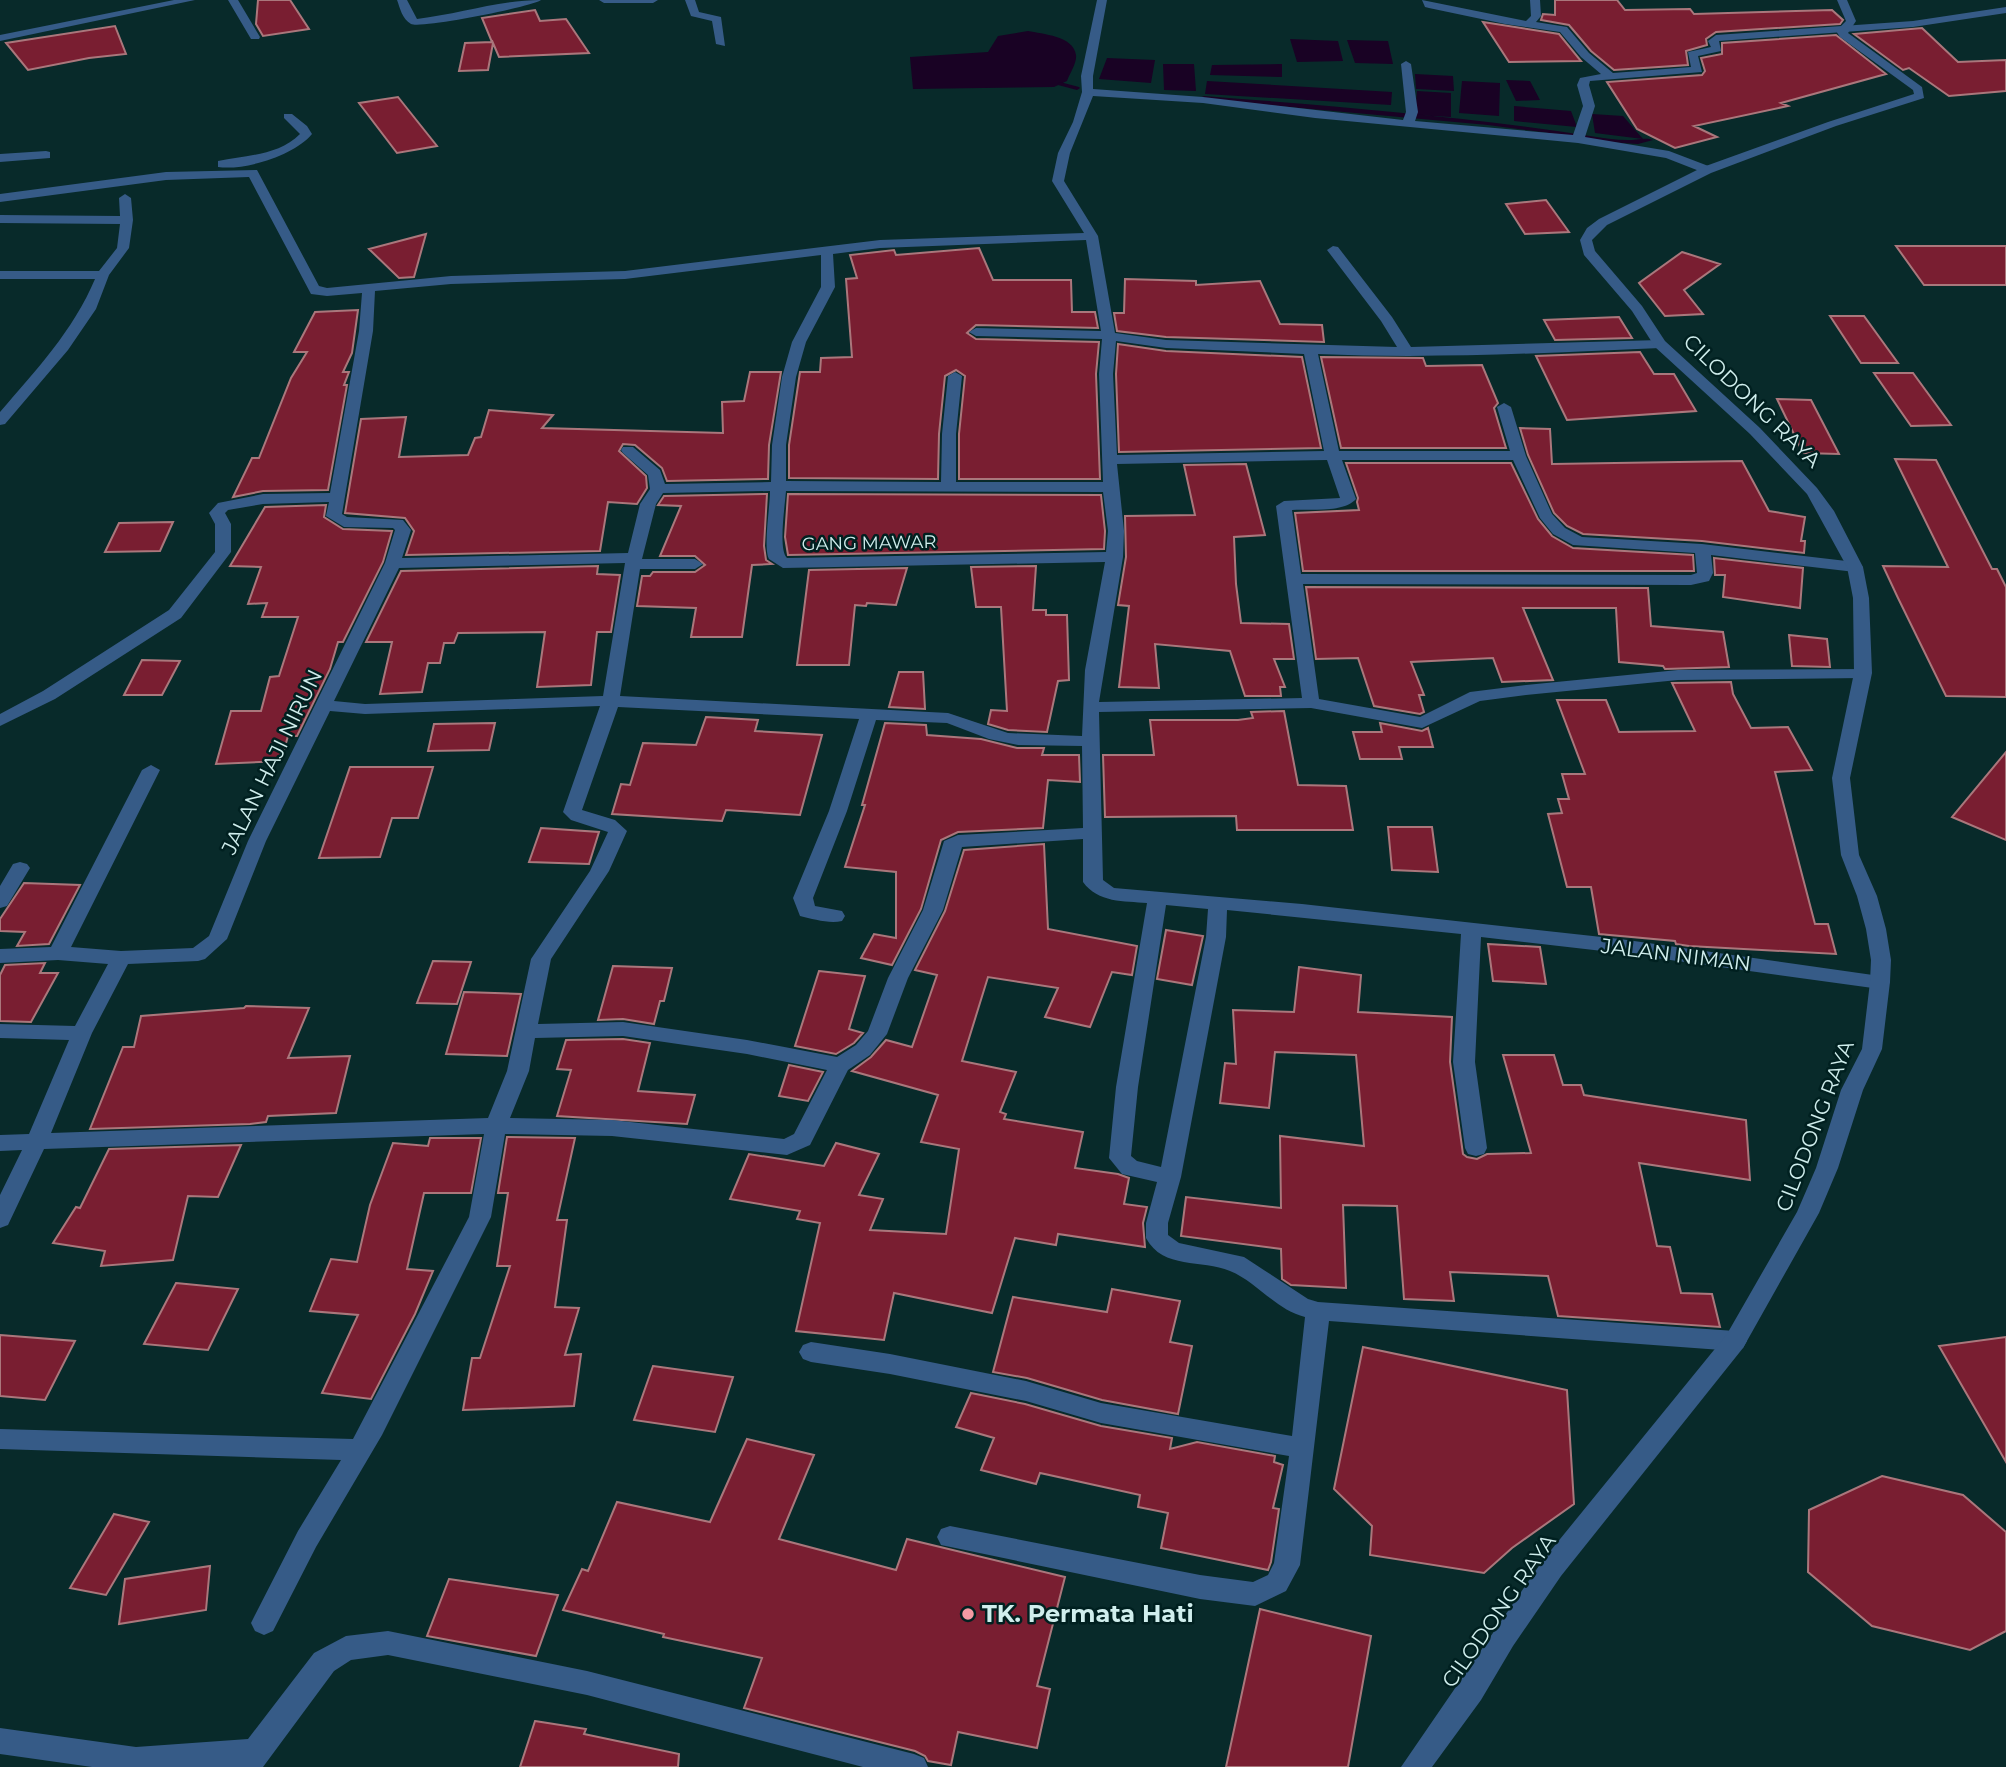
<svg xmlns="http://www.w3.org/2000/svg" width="2006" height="1767" font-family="Montserrat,sans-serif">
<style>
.water{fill:#190224}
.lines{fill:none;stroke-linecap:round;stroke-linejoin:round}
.stream{fill:#190224;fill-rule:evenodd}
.building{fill:#791e31;stroke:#aa777c;stroke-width:2}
.minor{fill:#365b87;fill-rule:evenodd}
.tertiary{fill:#365b87;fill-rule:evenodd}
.poi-dot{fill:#f49aa3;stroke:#002020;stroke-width:2.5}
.labels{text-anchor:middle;stroke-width:5;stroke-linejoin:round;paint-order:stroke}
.far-street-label{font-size:18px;fill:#d0eeed;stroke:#002020}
.street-label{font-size:21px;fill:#d0eeed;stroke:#002020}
.near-poi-label{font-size:24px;font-weight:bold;fill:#d0eeed;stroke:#002020;text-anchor:start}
</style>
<rect width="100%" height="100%" fill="#082a2a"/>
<path class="water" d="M1028,31C1042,34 1074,36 1076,55C1077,63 1070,73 1067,81L1054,87L913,89L910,57L988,52L998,36Z
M1290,39L1338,41L1343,61L1297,62Z
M1347,40L1388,41L1393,64L1355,63Z
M1107,58L1155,60L1151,83L1099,79Z
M1163,64H1194L1196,91L1164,90Z
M1282,64V77L1210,75L1212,65Z
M1415,74L1453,76L1454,91L1416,89Z
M1506,80L1530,81L1540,100L1516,101Z
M1207,81L1392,92L1391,105L1205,94Z
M1462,81L1500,83L1499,116L1459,113Z
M1417,91L1451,93V117L1415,115Z
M1514,106L1571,111L1577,127L1514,121Z
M1592,114L1623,116L1643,139L1595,133Z"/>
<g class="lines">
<path class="stream" d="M1060,82L1079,87L1080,88L1077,90L1058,85L1057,84Z
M1204,96C1333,106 1462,116 1590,136C1603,138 1615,140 1628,140C1636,140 1646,137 1653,140L1638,144L1607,142L1542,132L1488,125L1202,99V97Z"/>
</g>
<path class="building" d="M258,0H290L309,29L263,36L256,24Z
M1555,0H1617L1625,10L1690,9L1694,14L1832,10L1843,20L1840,24L1716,32L1706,39L1707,45L1686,51L1688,65L1614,70L1591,51L1569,25L1541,20L1543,14L1555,15Z
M535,10L540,21L566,19L589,53L499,57L493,43L488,70L459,71L465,43L492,42L482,18Z
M1483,22L1559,34L1581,61L1509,62Z
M115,26L126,54L89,58L28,70L6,43Z
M1922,28L1958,62L2006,60V91L1949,96L1909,68L1903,70L1854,34Z
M1836,35L1886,74L1781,103L1788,106L1694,126L1717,137L1675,148L1637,129L1607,82L1702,75L1705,71L1701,58L1722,54V43Z
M398,97L437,146L397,153L359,103Z
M1546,200L1569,232L1525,234L1506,204Z
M426,234L414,277L399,278L369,249Z
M1896,246H2006V285H1924Z
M979,248L993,280H1071L1072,312H1095L1098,328L976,325L967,333L976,339L1099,342L1096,374L1100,479H959V434L965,376L956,370L945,376L939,434L938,479L789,478V445L800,372H820L821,358L852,357L846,279L857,278L850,255L894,250L896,255Z
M1682,252L1720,264L1684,290L1703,314L1665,316L1639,283Z
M1125,279L1196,281V285L1260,281L1280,324L1322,325L1324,342L1166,337L1117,331L1114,313H1124Z
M358,310L352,353L343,372H349L344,385H347L328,490L263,491L233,497L252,458H259L291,378L307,352H294L315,312Z
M1830,316H1864L1898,363H1861Z
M1619,317L1632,338L1555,340L1544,320Z
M1118,344L1166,351L1302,357L1321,448L1119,452L1116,374Z
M1640,352L1654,374H1674L1696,411L1567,420L1536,356Z
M1321,357L1423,358L1426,366L1482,365L1498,403L1494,408L1506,448H1341Z
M750,372H781L769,445L768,479L667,481L662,468L635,445L623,444L619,451L646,476L647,488L637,504L608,502L600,551L406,555L414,531L405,518L345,513L361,419L406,417L399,457L468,455L475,438L481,437L489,410L553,415L542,428L723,433L722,402L744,401Z
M1874,373H1913L1951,425L1911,426Z
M1777,399L1811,400L1839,454L1803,453Z
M1520,428L1550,429L1552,464L1742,461L1769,511L1805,517L1801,541H1805L1804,553L1702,541L1583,534L1567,526L1554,513L1528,455Z
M1895,459L1936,460L1992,569H1997L2006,587V697L1946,696L1898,598L1883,566L1948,567Z
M1346,463H1511L1538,519L1552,536L1573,548L1693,555L1694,571H1303L1295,513L1359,510L1357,502L1358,498Z
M1246,464L1265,535L1234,537L1236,584L1241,623L1289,624L1294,659H1274L1285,687H1280L1281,696H1245L1230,651L1155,644L1159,688L1119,687L1129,606L1118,605L1126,557L1125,516L1195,515L1184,465Z
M767,494L764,546L766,560L772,564L752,565L742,637H691L696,608L637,606L642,576H650L653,572H695L705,565L695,556H660L681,506L658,505L664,496Z
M788,494L1101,495L1105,531L1104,549L788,555L785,537Z
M326,505L324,517L343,529L392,531L383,562L343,642H338L330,669L297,736H288L281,761L216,764L231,711H261L270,677L279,676L298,617H262L267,603L248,604L261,567L230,566L265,507Z
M173,522L160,551L105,552L119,523Z
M1714,558L1803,568L1800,608L1723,597L1725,575H1715Z
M598,566L597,574L620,575L611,632H597L591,685L537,687L545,632L458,633L454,643H444L440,663H428L422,692L380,694L392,642H366L401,571Z
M1036,566L1033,610H1046V615H1067L1069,680L1058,681L1047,732L1008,730L988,724L991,710L1007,711L1001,607H976L971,567Z
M907,568L896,605L867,603L866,606L855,605L849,665H797L809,570Z
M1306,587L1648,588L1651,626L1723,632L1729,667L1665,669L1663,666L1619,662L1616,608H1523L1553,680L1502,682L1493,658L1411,662L1424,695H1419L1424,712L1420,714L1374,706L1358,658L1316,659Z
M1789,635L1827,639L1830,667L1792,666Z
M142,660L180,661L162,695H124Z
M899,672H923L925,709L889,707Z
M1731,682L1733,694L1751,728L1788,727L1812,770L1775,772L1815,924H1828L1836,954L1689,946L1676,944L1675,941L1599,934L1591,887H1567L1548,814L1562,813L1558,799H1569L1562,774H1585L1557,700H1606L1619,732L1695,731L1672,683Z
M1284,711L1298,785L1346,786L1353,830H1237L1236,816L1105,817L1103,755H1154L1150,720H1238L1253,718L1251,712Z
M706,717L758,720L755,731L822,735L800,815L726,810L722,821L612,814L621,784L630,785L643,743L696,745Z
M495,723L489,750L428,751L434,724Z
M885,723L926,725L927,735L981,739L1017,748H1044L1042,755H1079L1080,782L1048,780L1043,828L958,832L941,840L921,909L892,965L861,958L874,934L896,938V872L845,867L865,805H862Z
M1380,723L1422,731L1428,728L1433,747H1399L1402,759H1360L1353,732H1382Z
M2006,752V840L1952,817Z
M350,767H433L418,818H392L380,857L319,858Z
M1388,827H1432L1438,872L1392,870Z
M541,828L599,832L589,864L529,862Z
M1044,844L1048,929L1137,946L1132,975L1112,972L1090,1027L1045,1017L1058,988L988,977L962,1061L1016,1072L1000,1112L1006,1114L1004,1119L1083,1132L1075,1168L1118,1174L1129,1178L1124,1204L1147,1207L1143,1223L1145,1247L1058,1234L1056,1245L1015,1238L992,1313L894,1293L884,1340L796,1331L820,1223L797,1219L800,1211L730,1199L749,1154L824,1166L836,1143L879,1154L859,1195L883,1199L870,1230L946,1234L959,1149L921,1142L938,1095L852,1071L871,1057L886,1040L912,1047L937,975L915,970L945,911L964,850Z
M24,883L80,885L49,944L17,946L25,932L0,931V919Z
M1166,930L1203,936L1192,985L1157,979Z
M1488,944L1540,947L1546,984L1493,981Z
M433,961L471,962L457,1004L417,1003Z
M45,963L40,973H58L31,1022L0,1021V975L5,965Z
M613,966L672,968L664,1001H660L654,1024L623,1019L598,1020Z
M1299,967L1361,975L1358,1012L1452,1017L1450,1062L1463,1154L1467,1157L1477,1159L1487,1154L1531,1153L1503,1055H1554L1563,1085H1581L1584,1095L1746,1120L1750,1180L1639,1163L1657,1246L1670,1247L1681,1293L1712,1294L1720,1327L1558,1316L1548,1276L1450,1272L1454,1301L1404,1299L1397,1206L1343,1205L1346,1288L1291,1285L1282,1279L1281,1249L1181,1236L1186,1197L1281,1208L1280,1136L1364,1146L1356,1055L1275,1052L1269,1108L1220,1103L1225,1063L1236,1064L1233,1010L1294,1012Z
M819,971L865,976L849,1029L863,1033L854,1043L836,1054L795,1046Z
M464,992L521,994L507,1056L446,1054Z
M246,1006L309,1008L288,1058L350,1056L336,1113L268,1116L266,1122L250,1124L90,1129L123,1047H134L141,1016L244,1008Z
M623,1039L650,1043L638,1091L695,1095L687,1124L557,1116L571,1070L557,1069L566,1040Z
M789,1065L823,1072L808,1101L779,1096Z
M507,1137L575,1138L557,1220H567L555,1307L579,1308L565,1355L581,1354L574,1406L463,1410L472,1358H480L510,1266H497L508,1193H498Z
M430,1138H481L471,1193H424L407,1269L433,1271L415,1314L371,1399L322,1393L358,1315L310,1311L331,1259L357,1262L370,1205L393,1143L428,1146Z
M241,1145L218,1197L188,1196L173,1260L101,1266L105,1251L53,1243L76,1207L80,1208L109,1149Z
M176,1283L238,1289L208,1350L144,1344Z
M1112,1289L1180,1301L1170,1342L1192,1346L1178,1414L1102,1400L1027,1378L993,1372L1013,1297L1107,1312Z
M0,1335L75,1341L45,1400L0,1396Z
M2006,1337V1462L1939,1346Z
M1363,1347L1567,1390L1574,1504L1512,1548L1484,1573L1370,1555L1372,1526L1334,1489Z
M653,1366L733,1377L715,1432L634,1420Z
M971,1393L1025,1404L1101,1426L1172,1438L1170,1449L1197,1442L1275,1456L1274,1462L1283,1465L1273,1508L1279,1509L1271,1562L1268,1570L1161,1548L1168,1513L1138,1507L1140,1495L1040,1473L1036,1484L981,1470L994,1438L956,1427Z
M747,1439L814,1455L779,1539L896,1570L907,1539L1065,1577L1037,1686L1050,1689L1037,1748L958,1732L951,1765L928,1761L925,1756L915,1751L744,1708L762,1658L663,1637L664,1634L563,1610L582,1569L588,1571L617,1502L710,1522Z
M1882,1476L1963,1495L2006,1532V1631L1970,1650L1872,1626L1808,1572L1809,1510Z
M114,1514L149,1522L106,1595L70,1588Z
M210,1566L206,1610L119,1624L125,1579Z
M449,1579L558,1595L536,1656L427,1636Z
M1260,1609L1371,1636L1348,1767H1226Z
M535,1721L586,1729L584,1734L679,1754L678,1767H520Z"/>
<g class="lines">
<path class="minor" d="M174,0H195L0,41V35Z
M228,0H238L260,37L259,39H251Z
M397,0H407L417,19C459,14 500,0 541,0C531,7 421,29 411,24C402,19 400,8 397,0Z
M599,0H658L653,3H604Z
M685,0H695L699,12L721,17L725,46L716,44L712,21L691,16Z
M1097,0H1107L1093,76V89L1203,97L1403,120L1406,112L1401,64L1406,61L1411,64L1418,112L1415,121L1573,135L1583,106L1577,85L1580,78L1601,74L1581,57L1560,32L1505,24L1429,8L1425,7L1422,0L1526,21L1531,16L1530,0H1540L1541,16L1536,22L1567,27L1589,53L1613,73L1691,67L1688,52L1711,47L1708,41L1716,35L1913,21L2006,7V13L1913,27L1719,41L1721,51L1698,56L1702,72L1590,81L1589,85L1595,106L1585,137L1669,151L1711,167L1713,170L1707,174L1666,158L1578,143L1315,118L1203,103L1093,96L1070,153L1064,181L1098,236L1115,333L1166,340L1397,347L1381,321L1327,250L1333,246L1338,247L1392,317L1411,347L1660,340L1667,344L1660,348C1546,353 1431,359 1318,354L1339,451H1510L1497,407L1504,403L1511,407L1526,456L1552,514L1565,528L1582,537L1702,544L1855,562L1863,567L1855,572L1711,555L1713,573L1709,581L1691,585L1303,584L1319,699L1420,717L1470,692L1526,685L1678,670L1869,669L1872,673L1863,678L1678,680L1526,695L1480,701L1422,728L1311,708L1099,712L1103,880L1114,888L1302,904L1620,939L1887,977L1890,982L1887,987L1880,989L1620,953L1481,937L1475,1062L1487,1148L1484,1154L1476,1156L1468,1154L1465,1148L1453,1062L1461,934L1227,910L1226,937L1181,1177L1168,1223V1235L1179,1243L1244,1257L1308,1299L1318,1302L1735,1331L1743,1334L1747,1341L1743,1348L1735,1351L1329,1321L1300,1565L1286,1591L1255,1606L1200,1599L941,1545L937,1537L941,1529L950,1526L1200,1575L1253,1582L1268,1575L1274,1563L1289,1456L1101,1423L1026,1401L890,1374L811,1362L803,1359L799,1352L803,1345L811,1342L890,1354L1026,1381L1101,1403L1292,1436L1305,1317C1276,1310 1257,1282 1230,1271C1202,1259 1163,1270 1146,1238V1223L1157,1182L1122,1174L1109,1158L1116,1087L1147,903C1124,901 1098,903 1083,882V839L962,847L943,910L908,978L887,1034L870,1055L848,1070L810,1145L787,1155L612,1136L505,1134L491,1217L382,1435L316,1547L273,1631L264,1635L255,1631L251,1623L255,1615L298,1531L341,1460L0,1449V1429L353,1439L469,1217L484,1134L44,1149L8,1225L0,1228V1195L22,1150L0,1151V1135L29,1134L69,1040L0,1038V1024L75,1026L108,964L58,960L0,963V949L51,947L142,770L151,765L160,770L71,947L121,951L193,948L209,936L248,841L385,563L395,530L393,528L344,527L326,516L329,502L263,504L228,510L225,513L231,524V552L181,618L55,699L0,726V714L43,691L169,610L215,552V524L209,513L218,503L263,494L330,493L359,331L362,293L327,296L311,294L249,177L166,180L0,202V194L166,172L257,170L319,286L327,288L451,276L625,271L880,240L1084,233L1052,181L1058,153L1073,122L1082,92L1081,76ZM1086,240L1101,331L976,328L969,332L976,336L1102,339L1099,374L1103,482H956V434L962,376L955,372L948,376L942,434L941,482L786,481V445L796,377L806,342L835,287L833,254L880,248ZM821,255V287L792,342L782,377L772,445L771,482L665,484L660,470L633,447H623L621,450L623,453L648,475L650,489L640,504L628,553L402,558L411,530L403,520L347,517L342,514L373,331L375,291L451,284L625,279ZM1116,341L1166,348L1304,354L1324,451L1117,455L1113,374ZM1327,460L1340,498L1284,501L1276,506L1302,698L1099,702L1123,557L1124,531L1117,464ZM1342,460H1513L1540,518L1553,534L1573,545L1695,553L1697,573L1691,575L1301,574L1292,510C1310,509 1344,513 1356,499ZM770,491C770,508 763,547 769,559L783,568L1105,562L1085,670L1082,736L1008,733L948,713L620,696L640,569H695L703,564L695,559H642L656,504L663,493ZM786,491L1103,492L1108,531L1106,552L787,558C778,550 785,505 786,491ZM625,563L603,696L365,704L334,701L399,568ZM600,706L563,812L571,820L608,832L590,871L531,959L507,1071L488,1118L51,1133L92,1033L128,964L198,961L205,959L227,939L266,841L330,711L365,714ZM618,707L859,719L829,811L793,898L800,916C813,919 829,924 842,921L845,916L842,911L815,906L813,898L847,811L876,720L947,723L989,739L1018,745L1082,746L1083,828L958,835L944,841L923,910L888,978L868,1031L856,1045L837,1057L747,1040L623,1022L538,1024L551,959L609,871L627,831L615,820L582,810ZM1166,905L1208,909L1206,937L1161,1167L1137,1161L1131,1156L1138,1087ZM623,1036L747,1054L827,1070L794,1134L784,1139L612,1120L510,1118L529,1071L535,1038Z
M284,114H292L307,126L312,134C295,155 245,171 218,167V161C246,155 278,156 300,134L284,118Z
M46,151L50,152V158L0,162V154Z
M125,194L131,198L133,220L129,248L109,275L96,309L68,350L5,424L0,425V412C36,370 73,331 95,279H0V271H99L117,248L120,224L0,223V215L120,216L119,198Z
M20,862L27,864L30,868L7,906L0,908V886L13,864Z
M388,1631L587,1671L914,1754L924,1758L928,1767H863L587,1695L388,1655L351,1660L334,1671L263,1767H92L0,1754V1728L136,1747L248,1739L314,1653L346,1636Z"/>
<path class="tertiary" d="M1837,0H1847L1856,21L1848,33L1922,87L1924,98L1836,126L1711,173L1607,225L1592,240L1595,251L1642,306L1665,341L1760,428L1817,488L1834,511L1863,567L1869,598L1872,673L1850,778L1859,855L1877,896L1886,929L1891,960L1890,982L1882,1049L1863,1090L1838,1168L1819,1213L1743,1348L1561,1576L1513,1646L1481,1700L1432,1767H1401L1543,1560L1727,1334L1797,1212L1816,1168L1841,1090L1862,1049L1870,982L1871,960L1866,929L1857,896L1841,855L1832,778L1854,673L1853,598L1847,567L1807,494L1750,434L1655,347L1632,311L1584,255L1580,240L1587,228L1599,219L1703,167L1828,122L1914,94L1913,90L1840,37L1836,31L1846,21Z"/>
</g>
<circle class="poi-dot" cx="968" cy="1614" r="7"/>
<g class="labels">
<g class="far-street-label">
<text transform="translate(869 543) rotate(-1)" y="6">GANG MAWAR</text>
</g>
<g class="street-label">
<text transform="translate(1752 401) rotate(44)" y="7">CILODONG RAYA</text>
<text transform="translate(272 762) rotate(-64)" y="7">JALAN HAJI NIRUN</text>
<text transform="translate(1676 955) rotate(7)" y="7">JALAN NIMAN</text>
<text transform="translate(1815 1126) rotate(-69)" y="7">CILODONG RAYA</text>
<text transform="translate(1499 1611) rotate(-55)" y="7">CILODONG RAYA</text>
</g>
<g class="near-poi-label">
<text x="982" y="1622">TK. Permata Hati</text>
</g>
</g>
</svg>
